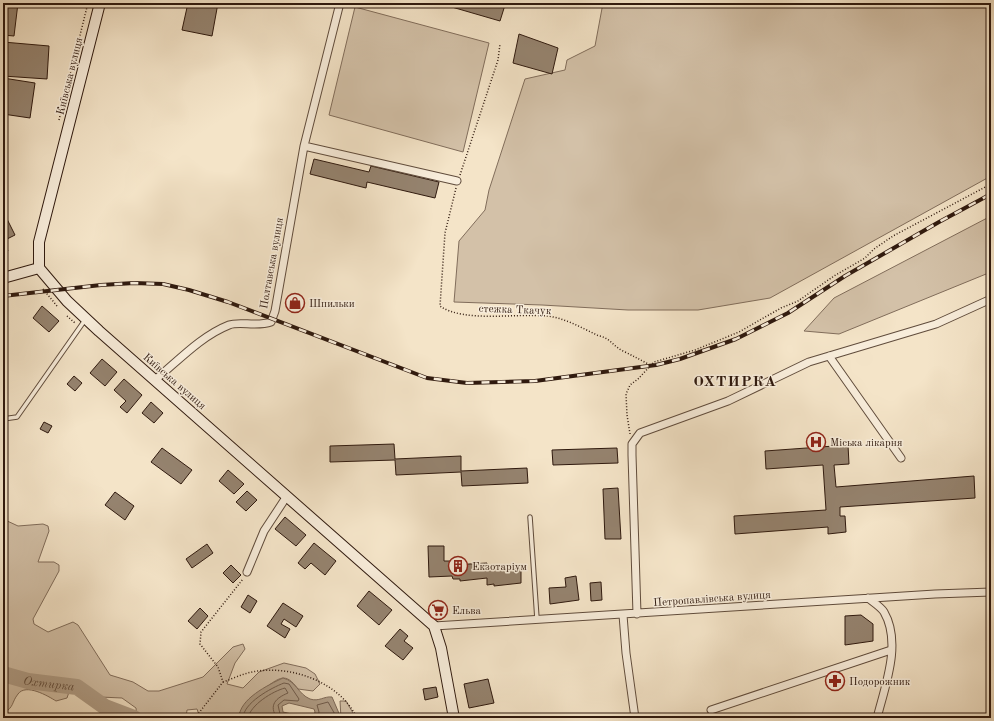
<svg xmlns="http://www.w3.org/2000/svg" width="994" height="721" font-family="'Old Standard TT',serif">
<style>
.green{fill:#d3c1a8;stroke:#816d5b}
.water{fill:#b19f89;stroke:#7d6958}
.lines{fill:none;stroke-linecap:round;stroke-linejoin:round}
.shore{stroke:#705c4c;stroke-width:1}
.river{stroke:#b19f89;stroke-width:16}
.building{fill:#95836f;stroke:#2f190e}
.lane-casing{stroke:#604c3c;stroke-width:5.5}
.street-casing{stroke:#604c3c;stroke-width:9}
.secondary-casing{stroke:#2f190e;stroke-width:12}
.path{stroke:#2f190e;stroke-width:1.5;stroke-dasharray:1 2;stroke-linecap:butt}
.lane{stroke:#f8eddb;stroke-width:3.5}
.street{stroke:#f8eddb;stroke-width:7}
.secondary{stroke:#f8eddb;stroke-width:10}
.rail-casing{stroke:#2f190e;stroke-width:4}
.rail{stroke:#f8eddb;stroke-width:2.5;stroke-dasharray:8;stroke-linecap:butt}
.labels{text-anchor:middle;stroke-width:3;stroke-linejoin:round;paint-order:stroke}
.street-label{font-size:11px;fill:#2f190e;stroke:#f8eddb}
.poi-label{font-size:11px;fill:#2f190e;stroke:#f8eddb;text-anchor:start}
.water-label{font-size:12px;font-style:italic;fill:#634f3f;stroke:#f8eddb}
.district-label{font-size:15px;font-weight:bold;letter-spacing:1px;fill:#2f190e;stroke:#f8eddb}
</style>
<rect width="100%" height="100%" fill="#f4e4c8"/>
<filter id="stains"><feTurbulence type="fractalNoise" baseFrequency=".005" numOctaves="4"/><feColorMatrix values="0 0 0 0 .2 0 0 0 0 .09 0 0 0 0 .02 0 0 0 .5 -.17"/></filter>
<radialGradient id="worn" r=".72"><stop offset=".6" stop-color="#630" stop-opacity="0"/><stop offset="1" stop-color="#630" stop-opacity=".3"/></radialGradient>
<path class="green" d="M603,3H970L991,8V176L770,298L698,310H628L542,305L454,302L459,241L485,210L489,190L525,79L565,70L567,60L595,46Z
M355,7L489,43L463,152L329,115Z
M991,216V272L839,334L804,331L834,298Z
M3,519L18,526L43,524L48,526L49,531L38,562H54L59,565V571L33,619L34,624L48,632L73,622L78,625L110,675L133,682L148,691H159L203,677L233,647L243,644L245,649L235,663L227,684L243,688L259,672L284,663L306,668L315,674L320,684L313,691L298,689C294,684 290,678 283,678C271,679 248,705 239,713V718H200L197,709L187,710L186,718H137L136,708L122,698L100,697L82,682L72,683L67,698L56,701C48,696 26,683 18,694C11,703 15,706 3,714Z
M340,701H346L356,718H341Z"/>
<path class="water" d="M283,678C296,681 298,694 310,699C319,702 324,696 332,697L341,718H313L315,712L314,709L289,703L282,706L283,712L296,715L299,718H239C239,699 268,685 283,678Z"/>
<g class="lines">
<path class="shore" d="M243,718C243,703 271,688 284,683L289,684L299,699L298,701L284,700L278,705L280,714L290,718
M248,718C250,705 273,691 285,688L288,693C276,698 268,705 277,718
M318,718L319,712L317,705L328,702L337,718"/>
<path class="river" id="s1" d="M3,674L28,681L77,687L105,707L134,718"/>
</g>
<path class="building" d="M3,3H18L14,36L3,35Z
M188,3H218L212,36L182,30Z
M438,3H498L505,5L500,21Z
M519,34L558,48L552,74L513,63Z
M3,42L49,46L47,79L3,76Z
M3,78L35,83L30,118L3,114Z
M314,159L369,172L371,166L439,182L435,198L367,182L366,188L310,174Z
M6,217L15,235L3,241V218Z
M3,241L8,251L3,253Z
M42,306L59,321L49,332L33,318Z
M102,359L117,372L105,386L90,373Z
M74,376L82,383L75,391L67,384Z
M124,379L142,395L127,413L120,407L126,401L114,390Z
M151,402L163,413L154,423L142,413Z
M44,422L52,426L48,433L40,429Z
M394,444L395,459L461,456V471L527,468L528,483L462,486L461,472L396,475L395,460L330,462V446Z
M848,445L849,464L834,465L836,487L974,476L975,498L840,507V516H845L846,532L828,534V527L735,534L734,516L826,510L823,465L766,469L765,451Z
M162,448L192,470L181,484L151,462Z
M617,448L618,463L553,465L552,450Z
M228,470L244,484L234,494L219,481Z
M618,488L621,539H605L603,489Z
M247,491L257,500L246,511L236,502Z
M115,492L134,506L125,520L105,505Z
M285,517L306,535L296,546L275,529Z
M314,543L336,561L325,575L311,563L305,569L298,563Z
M207,544L213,553L192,568L186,559Z
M428,546H444V561H452V565L487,563V569L521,568V583L494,586V584L487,585V578L460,581V579H453L452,576L429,577Z
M231,565L241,575L233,583L223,573Z
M576,576L579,600L550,604L549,588L566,587L565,578Z
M601,582L602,600L591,601L590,583Z
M369,591L392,610L379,625L357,606Z
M248,595L257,601L250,613L241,607Z
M283,603L303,616L296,627L284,619L281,624L290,629L285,638L267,626Z
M200,608L208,616L197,629L188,621Z
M861,615L873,624V641L845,645V616Z
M400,629L408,636L404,641L413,648L403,660L385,646Z
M488,679L494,703L469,708L464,684Z
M436,687L438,697L425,700L423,689Z"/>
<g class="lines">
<g class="lane-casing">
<path id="lane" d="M3,419L17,417L85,320
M530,517L537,619"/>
</g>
<g class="street-casing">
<path id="street" d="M304,146L457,181
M829,356L901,458
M155,380C178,361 201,336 229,325C239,321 257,327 271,322L275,311L304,146L340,3
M247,572L264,531L287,496
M868,598C873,602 881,607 884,612C902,643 885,686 877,718
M637,614L632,455V444L640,433L728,401L809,362L936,324L991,299
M623,615L626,653L635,718
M434,626L935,594L991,592
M711,710L891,650"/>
</g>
<g class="secondary-casing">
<path id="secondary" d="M100,3L39,242V268L67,301L99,331L434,626L441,648L454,718
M3,278L39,268"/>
</g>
<path class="path" d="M59,120L88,3
M460,175L498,60L500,44
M456,188L445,233L440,306C464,323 517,313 547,316C565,318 582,328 599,336C609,337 614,347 623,351C633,356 641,360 650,365
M43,289L57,306
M67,316L75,323
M630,434L627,415L626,394L630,385L638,379L654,362L695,350L739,332L781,308L798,301L834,276L865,258L874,249L893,236L991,184
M223,682C232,679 242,674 252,672C290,664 340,682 357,718
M195,718L223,682L218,667L200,644L201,632L243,579
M296,718V715"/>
<use href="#lane" class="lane"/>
<use href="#street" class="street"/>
<use href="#secondary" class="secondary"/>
<g class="rail-casing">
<path id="rail" d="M3,296L101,285L134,283L163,284L189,290L228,302L427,378L467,383L535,381L656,365L680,359L736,339L788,313L845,276L939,222L991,194"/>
</g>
<use href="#rail" class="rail"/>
</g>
<defs>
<g id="shop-ring" transform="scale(1)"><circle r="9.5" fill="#f8eddb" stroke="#8f2418" stroke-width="1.5"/><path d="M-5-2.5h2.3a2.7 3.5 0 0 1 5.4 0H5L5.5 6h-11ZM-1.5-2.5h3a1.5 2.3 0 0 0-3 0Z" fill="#8f2418"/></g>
<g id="hospital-ring" transform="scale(1)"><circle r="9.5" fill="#f8eddb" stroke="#8f2418" stroke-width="1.5"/><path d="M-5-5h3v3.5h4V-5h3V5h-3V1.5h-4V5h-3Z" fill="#8f2418"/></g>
<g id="building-ring" transform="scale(1)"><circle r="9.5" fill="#f8eddb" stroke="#8f2418" stroke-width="1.5"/><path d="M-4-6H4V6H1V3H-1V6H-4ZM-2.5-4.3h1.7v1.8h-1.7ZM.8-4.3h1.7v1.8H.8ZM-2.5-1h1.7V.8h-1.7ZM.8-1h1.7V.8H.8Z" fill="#8f2418"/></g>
<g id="supermarket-ring" transform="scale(1)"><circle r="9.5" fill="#f8eddb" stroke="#8f2418" stroke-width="1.5"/><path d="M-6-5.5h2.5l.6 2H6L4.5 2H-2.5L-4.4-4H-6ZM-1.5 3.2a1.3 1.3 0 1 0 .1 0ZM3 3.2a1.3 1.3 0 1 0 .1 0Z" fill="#8f2418"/></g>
<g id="pharmacy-ring" transform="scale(1)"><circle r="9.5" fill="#f8eddb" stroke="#8f2418" stroke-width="1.5"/><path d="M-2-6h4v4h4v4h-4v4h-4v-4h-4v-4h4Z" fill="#8f2418"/></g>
</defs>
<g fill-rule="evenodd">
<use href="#shop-ring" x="295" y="303"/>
<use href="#hospital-ring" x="816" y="442"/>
<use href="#building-ring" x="458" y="566"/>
<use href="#supermarket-ring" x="438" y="610"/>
<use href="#pharmacy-ring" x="835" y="681"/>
</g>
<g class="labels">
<g class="street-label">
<text transform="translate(69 76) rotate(-76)" y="4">Київська вулиця</text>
<text transform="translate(271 263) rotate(-80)" y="4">Полтавська вулиця</text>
<text transform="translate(515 309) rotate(2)" y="4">стежка Ткачук</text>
<text transform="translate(175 381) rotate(41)" y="4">Київська вулиця</text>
<text transform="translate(712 598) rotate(-4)" y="4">Петропавлівська вулиця</text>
</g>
<g class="poi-label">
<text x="309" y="307">Шпильки</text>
<text x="830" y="446">Міська лікарня</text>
<text x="472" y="570">Екзотаріум</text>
<text x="452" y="614">Ельва</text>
<text x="849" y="685">Подорожник</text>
</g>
<g class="water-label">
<text dy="4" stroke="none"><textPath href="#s1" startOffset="47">Охтирка</textPath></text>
</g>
<g class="district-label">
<text x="735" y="386">ОХТИРКА</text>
</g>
</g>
<rect width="994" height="721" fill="none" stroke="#f4e4c8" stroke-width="16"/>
<rect x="4" y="4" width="986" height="713" fill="none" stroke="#2f190e" stroke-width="2"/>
<rect x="8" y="8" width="978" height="705" fill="none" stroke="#2f190e"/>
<rect width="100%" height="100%" filter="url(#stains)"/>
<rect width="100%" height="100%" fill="url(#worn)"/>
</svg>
